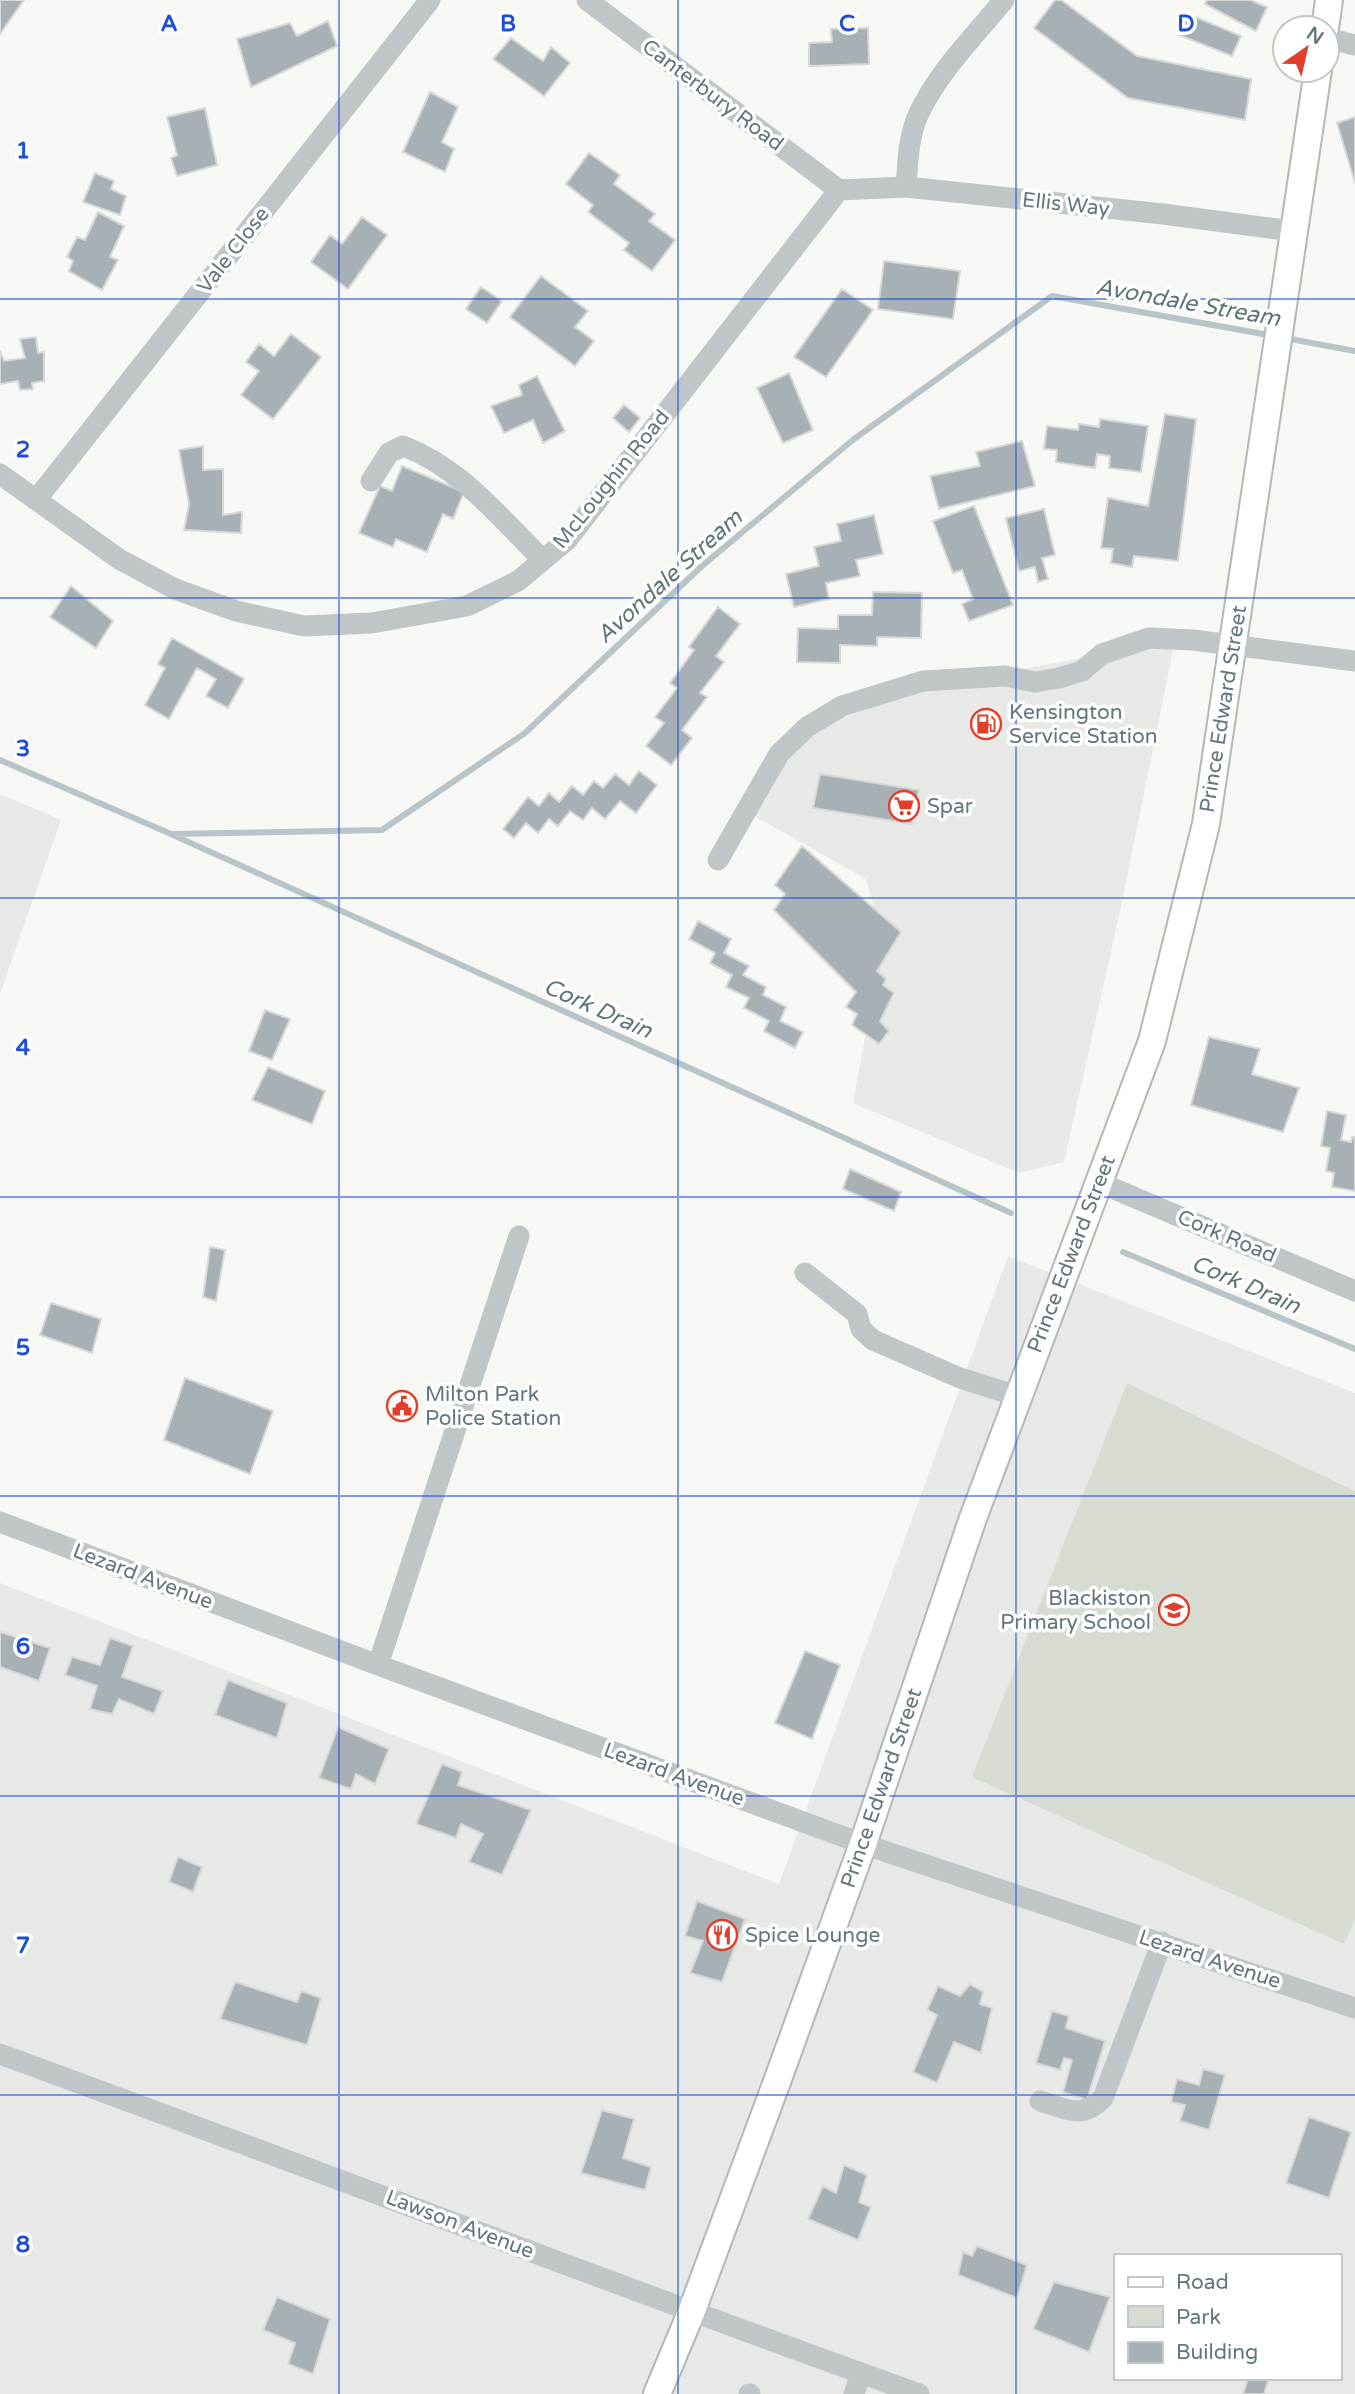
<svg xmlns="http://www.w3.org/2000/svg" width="1355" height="2394" font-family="'Varela Round',sans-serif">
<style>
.built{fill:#e8e8e7;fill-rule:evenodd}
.green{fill:#d7dcd3}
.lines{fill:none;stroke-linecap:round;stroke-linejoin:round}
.stream{stroke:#b7c5c8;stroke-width:6}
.building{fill:#a7b1b5;stroke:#d8d8d6;stroke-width:2}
.major-casing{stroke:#b1b7ba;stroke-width:30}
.minor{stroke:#c0c5c8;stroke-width:21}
.major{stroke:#fff;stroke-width:26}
.grid{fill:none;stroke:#1d4ed8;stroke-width:2;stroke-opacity:0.55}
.labels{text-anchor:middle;stroke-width:7;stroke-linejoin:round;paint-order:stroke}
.street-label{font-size:21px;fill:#62767f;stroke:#fff}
.poi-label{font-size:21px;fill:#62767f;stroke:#fff;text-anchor:start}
.water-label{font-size:23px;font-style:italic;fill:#5d7679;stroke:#fff}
.grid-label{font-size:23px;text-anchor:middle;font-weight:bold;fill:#1d4ed8;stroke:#fff;stroke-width:7;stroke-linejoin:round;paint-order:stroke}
</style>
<rect width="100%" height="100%" fill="#f7f7f4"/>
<path class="built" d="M1175,641L1122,902L1064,1162L1019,1173L853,1103L883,940L866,879L742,809L783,741L926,687Z
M0,794L61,820L0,993Z
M1008,1256L1355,1393V2394H0V1583L779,1884ZM1115,2256H1339V2378H1115Z"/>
<path class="green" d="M1127,1383L1355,1491V1919L1344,1944L972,1777Z"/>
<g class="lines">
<path class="stream" d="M1285,338L1355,351
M0,760L171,834L382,830L525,733L702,566L854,439L1052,296L1274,336
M173,835L1011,1213
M1123,1252L1355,1349"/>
</g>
<path class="building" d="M0,0H24L0,34Z
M1055,0H1061L1137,56L1251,79L1245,120L1128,98L1034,28Z
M1207,0H1250L1267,7L1256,31L1205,4Z
M1186,13L1241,36L1232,56L1179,35Z
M328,21L337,46L251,87L237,39L290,23L297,36Z
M868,28L869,64L809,66V43L832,42L831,29Z
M511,38L543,61L551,47L570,63L544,96L493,59Z
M430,92L458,107L442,142L454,149L445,172L403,152Z
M205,108L217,165L177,176L171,158L177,155L167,117Z
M1355,117V183L1337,123Z
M589,153L620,175L614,184L655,214L649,221L675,240L652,271L624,250L629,243L588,212L593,205L566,184Z
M95,173L114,181L111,189L126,196L120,215L83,202Z
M98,212L124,226L110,257L118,260L102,290L69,271L73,261L67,257L77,237L85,240Z
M362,217L387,235L348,289L311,262L330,235L342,244Z
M884,261L960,271L953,319L878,309Z
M541,276L588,311L575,327L594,341L575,366L510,317Z
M481,287L502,301L487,323L466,309Z
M842,289L873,310L826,377L794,357Z
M291,334L321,357L273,419L241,395L259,371L246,362L259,344L274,356Z
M36,337L38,353L44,352V381L32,383L33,389L20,390L18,381L0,384V351L4,361L25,358L20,339Z
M789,373L813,430L783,443L757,388Z
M537,376L565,431L543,443L533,420L504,433L491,406L522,395L519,385Z
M624,405L640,418L629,432L613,418Z
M1165,414L1196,419L1178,561L1134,556L1132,567L1111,563L1113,549L1101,548L1108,498L1148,506Z
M1100,419L1148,426L1141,472L1109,468L1110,456L1097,454L1095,468L1056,462L1057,450L1044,449L1047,426L1078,430L1079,424L1099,427Z
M1022,441L1035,486L939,509L930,476L980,466L976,452Z
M203,446V470L223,469V515L242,512L241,533L184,530L189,504L179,450Z
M402,466L464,492L453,519L443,514L427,552L396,539L393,547L359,533L380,486L392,491Z
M974,506L1013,605L969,621L962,604L973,599L962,570L953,573L933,521Z
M1044,509L1055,555L1042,558L1048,579L1038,582L1035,567L1019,571L1006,518Z
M874,515L883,554L856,560L860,576L826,583L829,599L794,607L786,574L819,566L814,547L841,541L837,524Z
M71,586L113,621L96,648L50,617Z
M873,592L922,593L921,638L877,637V646L840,645V663L797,662L798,628L838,629V615H872Z
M718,607L740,624L716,656L724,662L700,693L707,697L682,730L692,738L671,765L646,746L664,723L655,717L677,688L670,683L694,650L689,647Z
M172,638L244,679L228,708L206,696L216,679L197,668L169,719L145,705L165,668L158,664Z
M639,771L657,785L636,813L620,801L605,819L592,808L583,820L570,811L558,826L549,819L538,833L526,823L514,838L503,829L528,797L539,806L549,793L559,802L572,786L583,795L594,781L603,788L615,774L629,785Z
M820,774L919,790L912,824L813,808Z
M802,846L901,932L877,971L886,979L883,985L894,993L880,1021L889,1031L879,1044L852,1025L857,1014L846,1007L856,992L774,910L785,894L775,885Z
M698,921L731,939L724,953L749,966L743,975L766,987L763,995L786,1007L780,1021L803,1032L795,1048L764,1031L769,1021L744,1008L749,998L726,987L732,975L710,963L715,953L689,939Z
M265,1010L290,1019L272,1060L249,1051Z
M1209,1037L1260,1049L1252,1074L1299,1088L1283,1132L1191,1105Z
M268,1067L325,1091L312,1124L252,1100Z
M1327,1111L1346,1115L1341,1140L1351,1142L1352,1137H1355V1191L1332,1187L1334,1173L1326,1171L1330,1148L1321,1146Z
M850,1169L901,1192L894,1211L843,1189Z
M210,1247L225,1250L216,1301L203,1297Z
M51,1303L101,1319L92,1353L40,1335Z
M185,1378L273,1411L250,1474L164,1440Z
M0,1632L50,1648L39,1681L0,1667Z
M110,1638L133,1646L122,1677L163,1691L154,1714L119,1699L112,1714L90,1709L97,1686L65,1675L72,1657L100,1665Z
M805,1651L840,1665L812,1739L775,1723Z
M228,1680L287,1703L277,1738L215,1715Z
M338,1727L389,1749L375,1784L356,1774L351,1789L319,1778Z
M442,1764L462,1772L458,1785L531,1810L502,1875L469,1862L483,1834L461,1824L456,1838L416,1824Z
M178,1857L202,1867L193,1892L169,1882Z
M697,1901L745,1919L722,1982L690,1973L703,1941L685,1936Z
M235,1982L297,2002L301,1991L321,1998L307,2045L220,2019Z
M970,1984L983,1992L980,2004L992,2008L981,2053L954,2042L937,2083L913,2072L937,2015L927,2010L938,1986L960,1996Z
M1052,2011L1069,2016L1066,2028L1105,2041L1087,2100L1063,2092L1072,2060L1064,2058L1060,2070L1036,2063Z
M1203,2069L1225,2075L1209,2130L1180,2121L1185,2105L1171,2102L1177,2079L1199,2085Z
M602,2110L634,2119L623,2158L651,2167L645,2190L581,2173Z
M1309,2117L1351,2132L1329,2198L1286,2183Z
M844,2165L867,2175L859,2202L871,2207L858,2240L808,2219L823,2186L836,2193Z
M977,2246L1027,2265L1017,2298L958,2275L963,2252L972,2256Z
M1054,2282L1110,2297L1089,2352L1033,2329Z
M277,2297L330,2319L313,2374L288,2364L295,2343L263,2330Z
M1248,2378H1269L1264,2394H1243Z"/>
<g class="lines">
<g class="major-casing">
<path id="major" d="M1325,28L1329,0
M657,2394L691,2313L778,2079L863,1844L973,1518L1152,1041L1206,824L1318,70"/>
</g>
<path class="minor" d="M587,0L839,190
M1327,38L1355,45
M906,187C908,162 908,136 919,113C939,71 975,35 1004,0
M839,190L906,187L1163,214L1292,231
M0,474L119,559L175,589L236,611L304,626L372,623L467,606L518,581L567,540L839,190
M371,481L389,453L403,446C460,467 500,518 543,560
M36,500L430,0
M718,860L779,754L807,727L842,706L923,681L1005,676L1035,682L1059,678L1082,671L1102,654L1149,638L1193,640L1355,661
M1098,1182L1355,1291
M805,1273L857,1314L861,1329L873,1340L960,1378L1017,1396
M0,1522L378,1665L863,1844L1355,2008
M378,1665L519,1236
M0,2054C307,2166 611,2284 919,2394
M1040,2101C1067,2109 1082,2120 1103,2098L1162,1942
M749,2394H750
M854,2394L861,2373"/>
<use href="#major" class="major"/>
</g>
<path class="grid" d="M339,0V2394M678,0V2394M1016,0V2394M0,299H1355M0,598H1355M0,898H1355M0,1197H1355M0,1496H1355M0,1796H1355M0,2095H1355"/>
<defs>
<g id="fuel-ring" transform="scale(1.575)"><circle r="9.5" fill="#fff" stroke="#e13f2a" stroke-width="1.5"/><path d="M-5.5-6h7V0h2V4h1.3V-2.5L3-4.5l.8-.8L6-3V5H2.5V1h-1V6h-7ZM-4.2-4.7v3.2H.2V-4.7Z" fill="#e13f2a"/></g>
<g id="supermarket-ring" transform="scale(1.575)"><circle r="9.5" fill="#fff" stroke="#e13f2a" stroke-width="1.5"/><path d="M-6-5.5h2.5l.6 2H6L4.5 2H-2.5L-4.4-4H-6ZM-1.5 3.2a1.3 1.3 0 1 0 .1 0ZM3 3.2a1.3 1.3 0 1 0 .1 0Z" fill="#e13f2a"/></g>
<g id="civic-ring" transform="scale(1.575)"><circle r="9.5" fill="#fff" stroke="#e13f2a" stroke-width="1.5"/><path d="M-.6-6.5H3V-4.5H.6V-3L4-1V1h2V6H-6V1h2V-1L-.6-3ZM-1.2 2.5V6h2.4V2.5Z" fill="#e13f2a"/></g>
<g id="school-ring" transform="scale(1.575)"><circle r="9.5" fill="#fff" stroke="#e13f2a" stroke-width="1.5"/><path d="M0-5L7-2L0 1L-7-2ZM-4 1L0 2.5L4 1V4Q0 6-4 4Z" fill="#e13f2a"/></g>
<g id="restaurant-ring" transform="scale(1.575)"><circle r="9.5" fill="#fff" stroke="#e13f2a" stroke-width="1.5"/><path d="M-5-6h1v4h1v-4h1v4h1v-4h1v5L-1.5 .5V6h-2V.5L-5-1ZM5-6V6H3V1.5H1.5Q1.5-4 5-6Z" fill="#e13f2a"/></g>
</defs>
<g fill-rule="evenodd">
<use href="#fuel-ring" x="986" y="724"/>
<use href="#supermarket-ring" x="904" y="806"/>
<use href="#civic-ring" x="402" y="1406"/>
<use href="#school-ring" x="1174" y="1610"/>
<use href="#restaurant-ring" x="722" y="1935"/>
</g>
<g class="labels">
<g class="street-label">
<text transform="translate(713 95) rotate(37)" y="7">Canterbury Road</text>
<text transform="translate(1066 204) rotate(6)" y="7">Ellis Way</text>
<text transform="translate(233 250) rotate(-52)" y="7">Vale Close</text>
<text transform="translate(611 479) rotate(-51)" y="7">McLoughin Road</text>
<text transform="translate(1223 709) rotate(-81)" y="7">Prince Edward Street</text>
<text transform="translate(1227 1236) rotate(23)" y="7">Cork Road</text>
<text transform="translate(1071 1254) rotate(-69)" y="7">Prince Edward Street</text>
<text transform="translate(143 1576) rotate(21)" y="7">Lezard Avenue</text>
<text transform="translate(674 1774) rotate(20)" y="7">Lezard Avenue</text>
<text transform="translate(881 1788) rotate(-71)" y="7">Prince Edward Street</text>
<text transform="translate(1210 1959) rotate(18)" y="7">Lezard Avenue</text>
<text transform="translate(460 2224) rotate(21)" y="7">Lawson Avenue</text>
</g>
<g class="poi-label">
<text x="1009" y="719">Kensington<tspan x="1009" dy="24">Service Station</tspan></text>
<text x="927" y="813">Spar</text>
<text x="425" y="1401">Milton Park<tspan x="425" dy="24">Police Station</tspan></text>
<text x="1151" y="1605" text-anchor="end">Blackiston<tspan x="1151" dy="24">Primary School</tspan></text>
<text x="745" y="1942">Spice Lounge</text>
</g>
<g class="water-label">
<text transform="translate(1188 302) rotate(10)" y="8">Avondale Stream</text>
<text transform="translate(669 576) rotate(-42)" y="8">Avondale Stream</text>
<text transform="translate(598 1008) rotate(24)" y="8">Cork Drain</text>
<text transform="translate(1246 1284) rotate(23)" y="8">Cork Drain</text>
</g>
</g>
<g class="grid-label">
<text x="169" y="31">A</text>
<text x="508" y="31">B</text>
<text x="847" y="31">C</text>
<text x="1186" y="31">D</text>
<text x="23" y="158">1</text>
<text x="23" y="457">2</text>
<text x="23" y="756">3</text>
<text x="23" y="1055">4</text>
<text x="23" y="1355">5</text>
<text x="23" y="1654">6</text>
<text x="23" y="1953">7</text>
<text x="23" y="2252">8</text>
</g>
<rect x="1114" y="2254" width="228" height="126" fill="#ffffff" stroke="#c0c8cc" stroke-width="2"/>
<rect x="1128" y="2277" width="35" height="10" fill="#ffffff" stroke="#c0c8cc" stroke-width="2"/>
<text x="1176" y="2289" font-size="21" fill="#62767f">Road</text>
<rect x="1128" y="2306" width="35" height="21" fill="#d7dcd3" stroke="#c0c8cc" stroke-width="2"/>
<text x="1176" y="2324" font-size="21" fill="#62767f">Park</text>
<rect x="1128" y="2342" width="35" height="21" fill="#a7b1b5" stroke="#c0c8cc" stroke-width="2"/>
<text x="1176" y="2359" font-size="21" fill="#62767f">Building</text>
<g transform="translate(1306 49) rotate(34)"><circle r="33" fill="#ffffff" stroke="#c0c8cc" stroke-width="2"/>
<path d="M0-5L12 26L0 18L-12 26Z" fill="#e13f2a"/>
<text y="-10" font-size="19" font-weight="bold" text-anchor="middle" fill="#62767f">N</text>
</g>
</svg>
